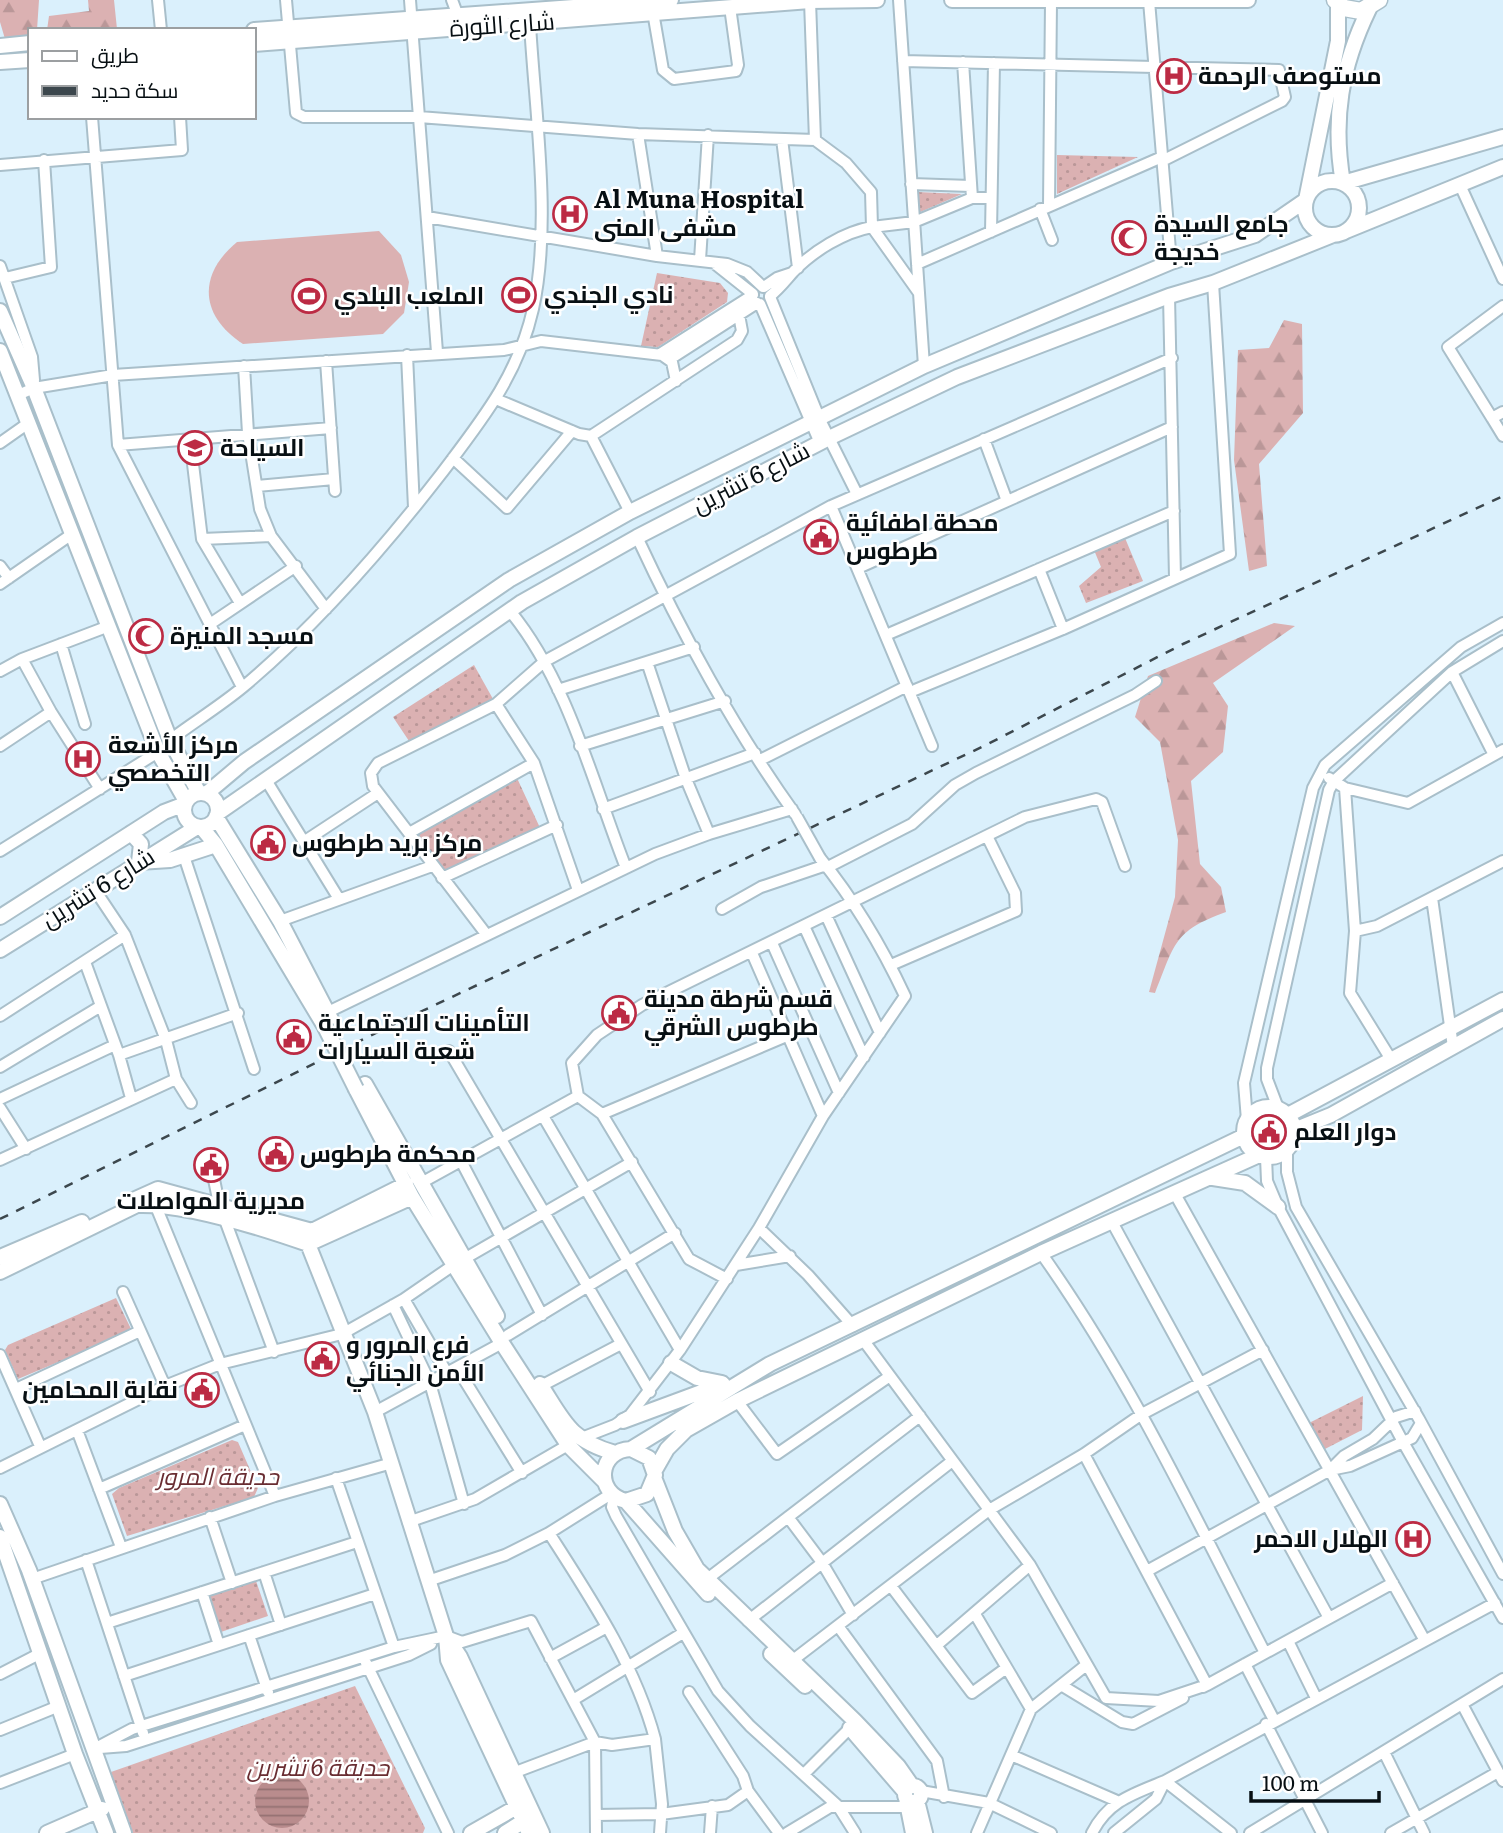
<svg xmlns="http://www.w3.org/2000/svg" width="1503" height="1833" font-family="Literata,Cairo,serif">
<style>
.grass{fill:url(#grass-dots)}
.forest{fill:url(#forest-firs)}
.garden{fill:#dbb1b2}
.water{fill:url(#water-rules)}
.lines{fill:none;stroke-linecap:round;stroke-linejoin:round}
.minor-casing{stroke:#a9bfca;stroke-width:14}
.major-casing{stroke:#a9bfca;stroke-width:18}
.highway-casing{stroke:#a9bfca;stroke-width:19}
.minor{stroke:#fff;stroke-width:10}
.major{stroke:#fff;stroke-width:14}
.highway{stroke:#fff;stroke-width:16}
.rail{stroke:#3c474d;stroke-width:2.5;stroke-dasharray:9 9;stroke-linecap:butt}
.minor-bridge-casing{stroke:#a9bfca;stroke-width:14;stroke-linecap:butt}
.major-bridge-casing{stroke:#a9bfca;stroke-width:18;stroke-linecap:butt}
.minor-bridge{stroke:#fff;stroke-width:10}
.major-bridge{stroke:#fff;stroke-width:14}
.labels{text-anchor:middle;stroke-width:5;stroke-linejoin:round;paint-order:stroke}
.street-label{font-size:24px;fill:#070f13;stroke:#fff}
.poi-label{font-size:24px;font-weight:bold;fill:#070f13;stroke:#fff;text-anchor:start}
.park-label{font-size:24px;font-style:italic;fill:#692d32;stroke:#fff}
</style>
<defs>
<pattern id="grass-dots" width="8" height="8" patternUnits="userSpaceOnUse" patternTransform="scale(1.75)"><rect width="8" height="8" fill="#dbb1b2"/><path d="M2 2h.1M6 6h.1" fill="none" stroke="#ba9798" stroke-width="1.8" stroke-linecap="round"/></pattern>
<pattern id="forest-firs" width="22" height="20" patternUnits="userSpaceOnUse" patternTransform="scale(1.75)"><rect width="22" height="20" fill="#dbb1b2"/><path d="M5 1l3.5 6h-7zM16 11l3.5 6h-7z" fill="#ba9798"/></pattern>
<pattern id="water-rules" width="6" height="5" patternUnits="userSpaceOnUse" patternTransform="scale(1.75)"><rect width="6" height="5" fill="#b98c8d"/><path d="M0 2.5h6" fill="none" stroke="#947172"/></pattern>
</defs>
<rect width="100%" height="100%" fill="#daf0fc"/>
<path class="grass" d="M1057,155L1138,157L1057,194Z
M917,192L962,194L918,213Z
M657,273L720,283L728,293L727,302L658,347L641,346Z
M1125,538L1143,581L1086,603L1079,586L1101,567L1094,550Z
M474,665L493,699L411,744L393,717Z
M517,778L541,830L444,875L416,835Z
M116,1298L132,1331L18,1379L5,1350L8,1345Z
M1363,1396L1362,1430L1323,1450L1309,1423Z
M232,1440L238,1442L258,1488L254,1497L127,1536L112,1494L119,1488Z
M255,1578L268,1616L221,1632L208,1594Z
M355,1686L425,1828L423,1833H133L111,1772Z"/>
<path class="forest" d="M0,0H39L37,30H30V37L5,39L0,22Z
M88,0H114L117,29L47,30L49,16L89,11Z
M1284,320L1302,324L1303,413L1259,464L1267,566L1249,571L1234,460L1238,350L1269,348Z
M1274,623L1295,626L1213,683L1228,706L1223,752L1191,781L1200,864L1221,887L1226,912C1173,931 1175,944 1155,993L1149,992L1175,897L1178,840L1160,742L1135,717L1148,676Z"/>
<path class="garden" d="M379,231L401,255L409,282L404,313L383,334L243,344C200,316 197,275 237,242Z"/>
<path class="water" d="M255 1801a27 27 0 1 1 54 0a27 27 0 1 1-54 0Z"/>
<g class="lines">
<g class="minor-casing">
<path id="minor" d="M158,0L161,30
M286,0L296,113L304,117H419L638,134L815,140L846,163L871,192L872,227L914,222L972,198H991
M410,0L437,352
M452,0L458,16
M899,0L924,366
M810,1L815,140
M1149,1L1171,262
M653,12L663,70L674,79L736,71L738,65L730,7
M903,61L1279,70L1285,97L1282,101L1162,161
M963,62L972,198
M92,117L118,445L242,687
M638,134L657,256
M782,139L798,268
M0,165L182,150L180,117
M911,184L971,186
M1460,185L1503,279
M1049,205L1051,2
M1040,209L1052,240
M427,217L657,256L727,264L747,272L763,287
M991,232L994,63
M700,260L708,135
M714,263L753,294
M917,264L1162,157
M0,266L32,357L34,380
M5,278L51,267L44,160
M764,287L777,278L792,273
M770,296C779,289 785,281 793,272C813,251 844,232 872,227L919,293
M1169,296L1175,578
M770,297L820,420L857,494
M760,304L820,443
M1503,306L1448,347L1492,418L1503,412
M660,354L753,295
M407,355L414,508
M670,359L757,303
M326,361L335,491
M244,366L248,433L260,509L271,536L326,609
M18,395L34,388L113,375L504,350L541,341L662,355L672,362L676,381
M498,400L579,434L591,436L737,340L742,331L739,315
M1492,418L1503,436
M591,436L630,512
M190,439L202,539L240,603
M984,439L1007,501
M0,443L27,424
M118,445L331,428
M453,458L507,508L572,431
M257,486L334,479
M831,506L932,746
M637,537C680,630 736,732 795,814
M202,539L271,536
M0,566L9,578
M858,568L1172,427
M1039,569L1063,629
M0,584L72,534
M510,611C568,681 593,784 626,868
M210,624L296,566
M886,635L1174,511
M61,644L85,724
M22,659L51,712L100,789
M647,662L686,779L709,834
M0,671L22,659L109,626
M1452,672L1494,755
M558,690L694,647
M910,692L1063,629L1230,554L1213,283
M496,704L534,763L578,890
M170,740C194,722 220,706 243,687C317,625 382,550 441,474C481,421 518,376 533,309C552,223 535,113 530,24
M0,746L51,712
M580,746L725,701
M760,760L907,686
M1329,778L1345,788L1355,931L1377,926L1503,861
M266,780L339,899
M1345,788L1408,803L1503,750
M603,809L755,753
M409,833L534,763
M305,841L378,793
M0,851L158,752
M184,856L254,1069
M828,867L912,824L955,785L976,773L1135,695L1156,681
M442,878L557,825
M95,890L125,935L166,1040L176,1079L191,1103
M1432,898L1453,1047
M722,909L761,887L826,865
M826,915L880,1033
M280,921L432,866
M804,926L864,1057
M1355,931L1350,993L1392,1061
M486,934L373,786L371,773L378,763L496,704L545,661L831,506L1172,358
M772,943L839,1093
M752,953L823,1116
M85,962L119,1055L131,1098
M891,965L1016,911L1015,893L987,836
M328,1012L655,854L709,834L792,809
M0,1016L125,935
M449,1051L650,1392
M119,1055L238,1013
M0,1067L101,1006
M0,1099L115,1045
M0,1108L26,1149
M1278,1108L1267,1079V1068L1329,790L1334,781L1452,672L1503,641
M602,1114L789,1035
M543,1116L680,1350
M1247,1120L1244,1083L1313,788L1325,765L1461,647L1503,623
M1287,1149V1172L1296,1207L1419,1419L1503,1574
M209,1155L219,1204
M1266,1157L1267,1181L1278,1207L1403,1442L1503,1618
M0,1160L176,1079
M461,1161L542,1315
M421,1183L578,1096
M1175,1194L1424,1639
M155,1204L275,1496
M225,1220L274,1352
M1112,1222L1329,1618
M759,1228L808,1275L853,1326
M1041,1253C1130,1378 1195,1517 1265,1653
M464,1259L632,1162
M736,1265L790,1256
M727,1279L689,1259L602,1114L578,1096L572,1063L597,1035L642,1005L1025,817L1096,799L1102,802L1125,866
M123,1292L165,1386
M404,1299L447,1373
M393,1305L430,1383L464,1504
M508,1335L675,1233
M864,1341L1030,1565L1106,1698L1159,1701L1207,1685L1393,1583
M0,1355L40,1446
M457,1368L522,1473
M541,1386L621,1344
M16,1389L138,1332
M737,1401L777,1454L890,1376
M375,1412L502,1343
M77,1430L121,1547
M579,1439L615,1425L630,1415L680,1350L759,1228L823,1116L905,996C882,947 854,900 820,858
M1084,1454L1207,1685L1203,1687
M0,1468L165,1386L220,1364L342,1334L404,1299L455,1264
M1330,1470L1350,1466L1412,1438L1421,1423
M336,1478L394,1647
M99,1489L245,1425
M614,1496L612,1507L616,1516L718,1691L750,1726L838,1806L855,1833
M210,1517L232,1583
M788,1517L821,1561L853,1615
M408,1522L475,1499L568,1445
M549,1533C590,1597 635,1664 655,1739
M86,1560L143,1733
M1147,1571L1330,1470L1344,1456L1373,1439L1396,1417L1415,1411
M264,1572L281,1625
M32,1579L275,1496L392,1463
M706,1580L920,1416
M428,1581L505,1555L549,1533L611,1494
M891,1586L972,1693L1005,1669
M202,1592L219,1645
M975,1614L1031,1709L1085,1666
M748,1621L951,1462
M107,1623L357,1542
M838,1626L937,1761L944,1797
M249,1635L268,1692
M1288,1641L1316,1698
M937,1645L1030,1565
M550,1658L605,1628
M793,1660L989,1510L1084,1454L1142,1414L1263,1350
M366,1663L448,1833
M1245,1664L1274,1720
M0,1674L41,1653
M124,1676L375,1594
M1061,1685L1122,1722L1133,1724L1183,1698
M689,1692L743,1776L748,1791L779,1833
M573,1700L683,1633
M1462,1704L1503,1781
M1266,1724L1322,1833
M0,1730L59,1706
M100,1748L126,1746L409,1655L431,1644
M94,1749L132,1729L394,1647L446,1636L462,1642L531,1621L595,1742L596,1833
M1384,1752L1424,1833
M1011,1755L1117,1801
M513,1773L595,1742L612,1745L655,1739L662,1804L660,1833
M804,1774L850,1728
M1165,1781L1231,1833
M0,1783L75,1754
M921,1791L989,1803L1051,1833
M596,1815L661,1814L728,1805L748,1791
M710,1833L712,1806
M787,1833L830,1807H906
M977,1833L1031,1709
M1092,1833C1108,1801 1133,1794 1165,1781L1495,1603
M1114,1833L1156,1799L1165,1781
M1250,1833L1503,1679
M1391,1833L1498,1772"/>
</g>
<g class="major-casing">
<path id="major" d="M952,0H1248
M1369,9C1341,67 1332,119 1343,183L1503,137
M254,30L671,0
M254,44L810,1L877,0
M0,46L30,43
M0,62L30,60
M1305 208a27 27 0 1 1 54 0a27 27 0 1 1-54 0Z
M1346,231L1503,167
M0,311L34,388L170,740L199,793
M0,351L158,752L186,801
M184 810a17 17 0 1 1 34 0a17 17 0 1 1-34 0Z
M206,794L244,762L509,580L630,512L924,366L1171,262L1255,235L1306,200L1338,41V3
M218,813L522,602L637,537L829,438L957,377L1169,296L1213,283L1333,235
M216,817L280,921L333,1023
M202,828L216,845L325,1027
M131,833L141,844L139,862L170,860L216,845
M0,917L164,812L185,804
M0,950L197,827
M365,1084L497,1316
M356,1089L412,1197L502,1343L568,1445L604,1481
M1244 1132a25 25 0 1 1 50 0a25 25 0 1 1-50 0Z
M1288,1115L1503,1000
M1294,1130L1331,1115L1503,1019
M1213,1178L1245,1183L1278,1207
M129,1202L158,1189L312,1231L406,1184
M312,1231L308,1244L375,1412L446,1636L448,1660L529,1833
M0,1257L82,1222
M0,1272L137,1205C184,1203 262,1228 308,1244L412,1197
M671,1363L697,1378L722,1383
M540,1384C564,1421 569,1440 615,1453
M623,1421L723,1384
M631,1449L649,1458L655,1475L647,1494L626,1501C594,1493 598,1450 631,1449L770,1364L1244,1136
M655,1470L667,1449L686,1430L737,1401L1041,1253L1259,1155
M655,1480L675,1531L697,1569L855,1721L898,1766L912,1786
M626,1501L708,1594
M0,1504L29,1570L124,1833
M0,1537L75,1754L106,1833
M448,1639L460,1657L542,1833
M771,1654L805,1686
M850,1728L905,1792
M905 1794a8 8 0 1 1 16 0a8 8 0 1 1-16 0Z
M906,1798L913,1833
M917,1801L925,1833
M47,1833L102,1809
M471,1833L522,1804
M505,1833L530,1817"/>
</g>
<g class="highway-casing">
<path id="highway" d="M1335,0L1344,8L1361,11L1379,0"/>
</g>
<use href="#minor" class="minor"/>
<use href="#major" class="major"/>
<use href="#highway" class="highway"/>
<path class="rail" d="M0,1219L384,1029L984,746L1183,644L1503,496"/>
<g class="minor-bridge-casing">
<path id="minor-bridge" d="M797,817L820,858"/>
</g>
<g class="major-bridge-casing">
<path id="major-bridge" d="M325,1027L356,1089"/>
</g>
<use href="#minor-bridge" class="minor-bridge"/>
<use href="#major-bridge" class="major-bridge"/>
</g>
<defs>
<g id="hospital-ring" transform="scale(1.75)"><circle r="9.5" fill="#fff" stroke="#bc2b44" stroke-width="1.5"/><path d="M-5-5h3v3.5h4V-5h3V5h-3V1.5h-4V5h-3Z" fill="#bc2b44"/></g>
<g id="mosque-ring" transform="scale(1.75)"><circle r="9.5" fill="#fff" stroke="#bc2b44" stroke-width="1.5"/><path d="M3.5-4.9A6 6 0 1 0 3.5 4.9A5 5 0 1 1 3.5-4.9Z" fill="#bc2b44"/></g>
<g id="stadium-ring" transform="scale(1.75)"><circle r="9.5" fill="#fff" stroke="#bc2b44" stroke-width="1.5"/><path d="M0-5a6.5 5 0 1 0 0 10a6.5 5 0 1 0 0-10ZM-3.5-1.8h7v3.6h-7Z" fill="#bc2b44"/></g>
<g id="university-ring" transform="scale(1.75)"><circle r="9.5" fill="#fff" stroke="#bc2b44" stroke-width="1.5"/><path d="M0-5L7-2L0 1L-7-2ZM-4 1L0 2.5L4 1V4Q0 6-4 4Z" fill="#bc2b44"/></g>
<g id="civic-ring" transform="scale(1.75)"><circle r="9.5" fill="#fff" stroke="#bc2b44" stroke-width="1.5"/><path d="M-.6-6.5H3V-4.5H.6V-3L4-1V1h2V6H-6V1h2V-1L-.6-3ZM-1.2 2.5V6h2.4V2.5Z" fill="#bc2b44"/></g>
</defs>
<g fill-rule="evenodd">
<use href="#hospital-ring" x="1174" y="76"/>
<use href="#hospital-ring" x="570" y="214"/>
<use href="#mosque-ring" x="1129" y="238"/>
<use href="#stadium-ring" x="519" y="295"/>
<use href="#stadium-ring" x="309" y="296"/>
<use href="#university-ring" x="195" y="448"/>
<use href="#civic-ring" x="821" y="537"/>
<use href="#mosque-ring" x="146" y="636"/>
<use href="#hospital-ring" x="83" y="759"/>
<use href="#civic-ring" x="268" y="843"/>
<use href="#civic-ring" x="619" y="1013"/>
<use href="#civic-ring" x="294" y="1037"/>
<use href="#civic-ring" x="1269" y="1132"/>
<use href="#civic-ring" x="276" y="1154"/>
<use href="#civic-ring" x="211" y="1165"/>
<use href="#civic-ring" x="322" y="1359"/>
<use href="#civic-ring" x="202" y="1390"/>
<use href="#hospital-ring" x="1413" y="1539"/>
</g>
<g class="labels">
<g class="street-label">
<text transform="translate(502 25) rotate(-4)" y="8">شارع الثورة</text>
<text transform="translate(751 478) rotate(-27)" y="8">شارع 6 تشرين</text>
<text transform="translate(98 888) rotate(-32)" y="8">شارع 6 تشرين</text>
</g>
<g class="poi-label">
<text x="1198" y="84">مستوصف الرحمة</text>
<text x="594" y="208">Al Muna Hospital<tspan x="594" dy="28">مشفى المنى</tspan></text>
<text x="1154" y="232">جامع السيدة<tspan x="1154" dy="28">خديجة</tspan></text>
<text x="544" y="303">نادي الجندي</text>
<text x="334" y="304">الملعب البلدي</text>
<text x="220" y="456">السياحة</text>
<text x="846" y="531">محطة اطفائية<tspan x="846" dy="28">طرطوس</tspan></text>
<text x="170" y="644">مسجد المنيرة</text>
<text x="108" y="753">مركز الأشعة<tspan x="108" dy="28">التخصصي</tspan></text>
<text x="292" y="851">مركز بريد طرطوس</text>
<text x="644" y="1007">قسم شرطة مدينة<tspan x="644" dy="28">طرطوس الشرقي</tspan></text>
<text x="318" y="1031">التأمينات الاجتماعية<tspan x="318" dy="28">شعبة السيارات</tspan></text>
<text x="1294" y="1140">دوار العلم</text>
<text x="300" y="1162">محكمة طرطوس</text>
<text x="211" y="1209" text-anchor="middle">مديرية المواصلات</text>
<text x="346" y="1353">فرع المرور و<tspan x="346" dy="28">الأمن الجنائي</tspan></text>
<text x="178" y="1398" text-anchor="end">نقابة المحامين</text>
<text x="1388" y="1547" text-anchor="end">الهلال الاحمر</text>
</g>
<g class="park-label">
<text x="218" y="1485">حديقة المرور</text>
<text x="318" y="1776">حديقة 6 تشرين</text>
</g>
</g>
<rect x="28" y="28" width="228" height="91" fill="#ffffff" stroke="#9c9fa1" stroke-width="2"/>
<rect x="42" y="51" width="35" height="10" fill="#ffffff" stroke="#9c9fa1" stroke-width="2"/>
<text x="91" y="63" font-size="21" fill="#070f13">طريق</text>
<rect x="42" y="86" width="35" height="10" fill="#3c474d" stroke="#9c9fa1" stroke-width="2"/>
<text x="91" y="98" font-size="21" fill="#070f13">سكة حديد</text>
<path d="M1251 1791v10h128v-10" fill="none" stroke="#070f13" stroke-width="3.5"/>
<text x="1262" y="1791" font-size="21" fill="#070f13" stroke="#ffffff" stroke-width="5" paint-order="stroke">100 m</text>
</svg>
